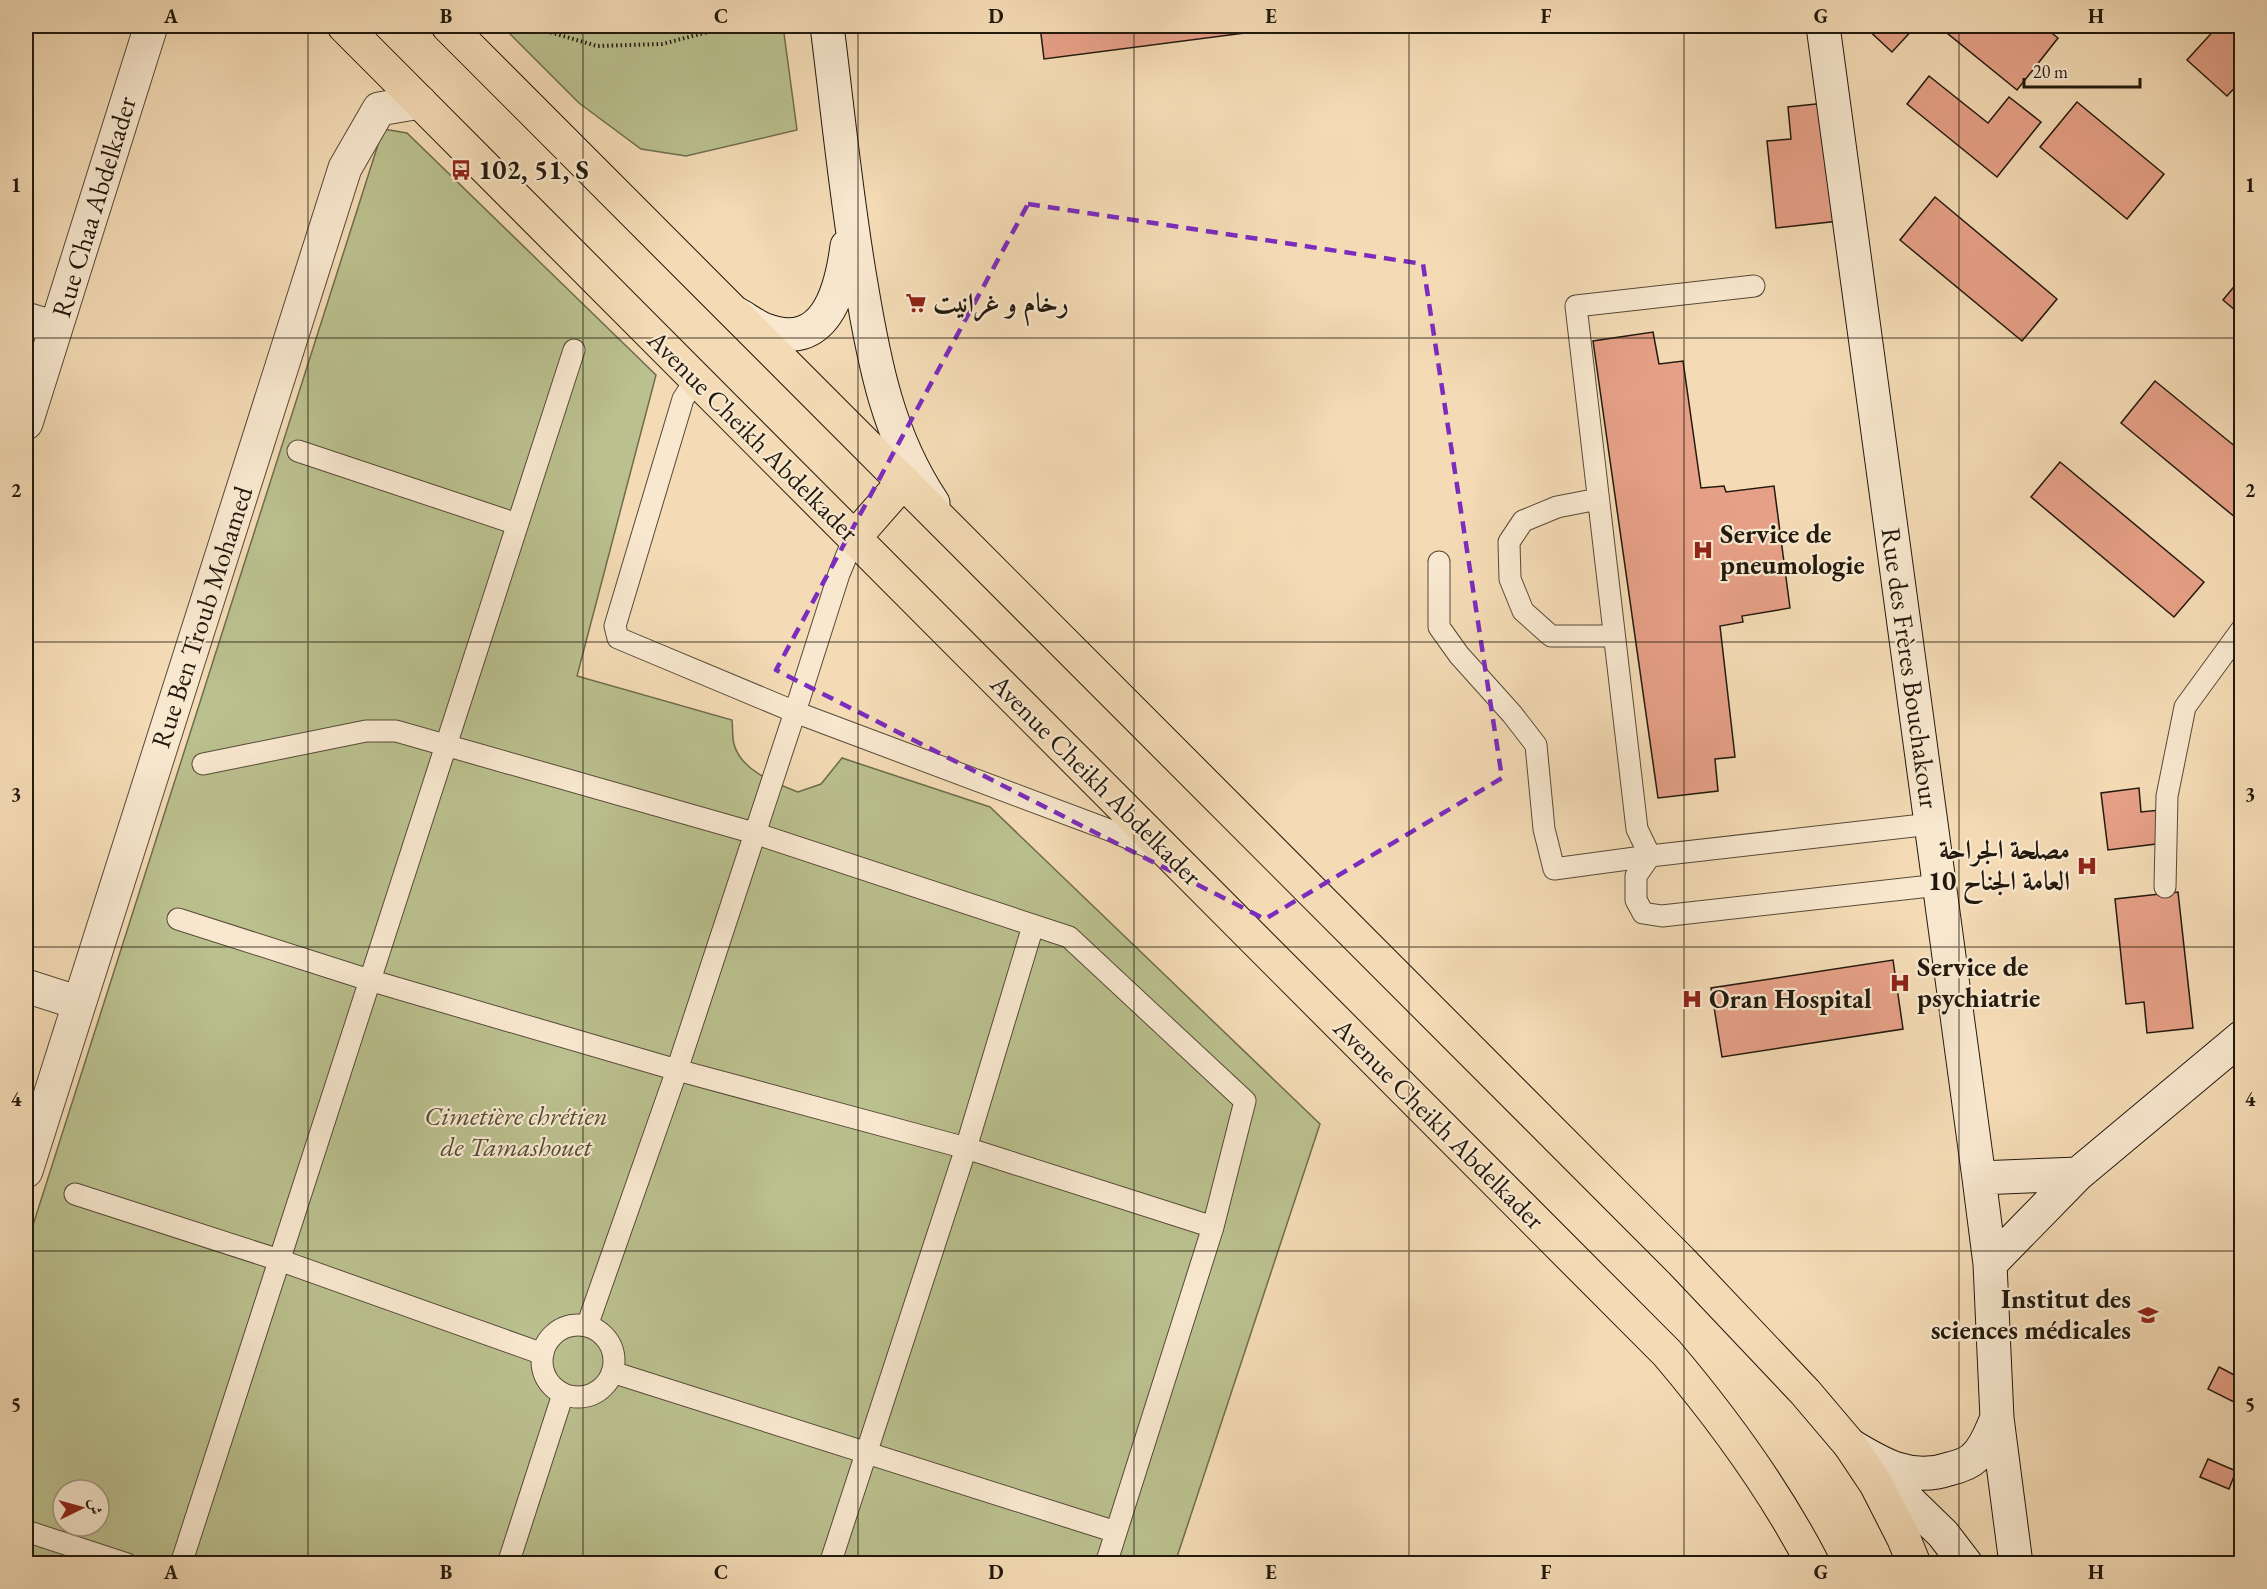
<svg xmlns="http://www.w3.org/2000/svg" width="2267" height="1589" font-family="'EB Garamond',Amiri,serif">
<style>
.green{fill:#bac08e;stroke:#6e6c4e;stroke-width:1.5;fill-rule:evenodd}
.building{fill:#e6a087;stroke:#22190d;stroke-width:1.5}
.lines{fill:none;stroke-linecap:round;stroke-linejoin:round}
.lane-casing{stroke:#564a37;stroke-width:23}
.street-casing{stroke:#564a37;stroke-width:35}
.secondary-casing{stroke:#22190d;stroke-width:35}
.primary-casing{stroke:#22190d;stroke-width:35}
.path{stroke:#22190d;stroke-width:4;stroke-dasharray:1.5 3;stroke-linecap:butt}
.lane{stroke:#f8e8cf;stroke-width:21}
.street{stroke:#f8e8cf;stroke-width:33}
.secondary{stroke:#f8e8cf;stroke-width:33}
.primary{stroke:#f4dbb5;stroke-width:33}
.marked{fill:none;stroke:#7b2cbf;stroke-width:4.5;stroke-dasharray:12 8;stroke-linejoin:round}
.grid{fill:none;stroke:#22190d;stroke-width:1.5;stroke-opacity:0.55}
.labels{text-anchor:middle;stroke-width:4.5;stroke-linejoin:round;paint-order:stroke}
.poi-label{font-size:27px;font-weight:bold;fill:#22190d;stroke:#f8e8cf;text-anchor:start}
.street-label{font-size:27px;fill:#22190d;stroke:#f8e8cf}
.park-label{font-size:27px;font-style:italic;fill:#504b34;stroke:#f8e8cf}
.neatline{fill:none;stroke:#22190d;stroke-width:2}
.grid-label{font-size:20px;text-anchor:middle;font-weight:bold;fill:#22190d}
</style>
<rect width="100%" height="100%" fill="#f4dbb5"/>
<filter id="stains"><feTurbulence type="fractalNoise" baseFrequency=".00333" numOctaves="4"/><feColorMatrix values="0 0 0 0 .2 0 0 0 0 .09 0 0 0 0 .02 0 0 0 .5 -.17"/></filter>
<radialGradient id="worn" r=".72"><stop offset=".6" stop-color="#630" stop-opacity="0"/><stop offset="1" stop-color="#630" stop-opacity=".3"/></radialGradient>
<path class="green" d="M502,26H783L797,130L686,156L641,149L579,103Z
M383,129L407,133L656,375L577,676L732,720C733,728 732,737 734,744C741,771 775,783 798,792L821,784L842,758L990,807L1320,1124L1175,1563L26,1564V1247ZM63,1490H99V1526H63Z"/>
<path class="building" d="M1040,26H1299L1044,59Z
M1866,26H1916L1892,52L1865,27Z
M1952,26H2043L2058,38L2017,90L1947,33Z
M2218,26H2242V80L2227,96L2187,60Z
M1929,76L1988,123L2009,97L2041,122L1997,177L1907,104Z
M2077,102L2164,174L2127,219L2040,147Z
M1825,103L1839,221L1776,228L1767,141L1791,139L1788,107Z
M1935,197L2057,299L2022,341L1900,240Z
M2242,277V316L2223,300Z
M1653,332L1659,364L1683,361L1701,488L1724,486L1726,492L1774,486L1790,608L1742,616L1743,622L1720,626L1735,757L1715,759L1718,791L1658,798L1593,341Z
M2155,381L2242,452V523L2121,423Z
M2060,462L2204,582L2174,617L2031,497Z
M2139,788L2141,812L2160,810L2164,843L2108,850L2101,793Z
M2178,892L2193,1028L2147,1033L2144,1002L2126,1004L2115,899Z
M1893,960L1903,1029L1722,1057L1711,988Z
M2219,1367L2242,1379V1406L2208,1389Z
M2208,1459L2236,1471L2229,1489L2200,1477Z"/>
<g class="lines">
<g class="lane-casing">
<path id="lane" d="M298,451L517,524
M1598,499L1557,507L1523,521L1509,542L1510,579L1523,611L1551,636H1614
M854,538L839,574L795,712L1112,831L1155,850
M1439,562V627L1459,655L1512,714L1536,745L1544,829L1554,869L1650,856L1637,829L1576,306L1754,286
M203,764L366,731H396L754,833L1069,937L1245,1101L1213,1227L1106,1564
M1931,824L1650,856L1636,876V900L1643,913L1662,916L1939,885
M2165,887L2167,796L2185,707L2242,629
M178,919L369,980L677,1070L966,1148L1213,1227
M75,1194L279,1260L543,1354
M542 1361a36 36 0 1 1 72 0a36 36 0 1 1-72 0Z
M587,1326L677,1070L795,712L618,638L615,626L683,399L696,379
M612,1372L1116,1532
M26,1531L127,1564
M181,1564L574,350
M508,1564L563,1394
M830,1564L966,1148L1033,926"/>
</g>
<g class="street-casing">
<path id="street" d="M26,319L56,328
M26,423L151,26
M26,986L79,1003
M26,1171L345,168L379,109L420,102"/>
</g>
<g class="secondary-casing">
<path id="secondary" d="M827,26C838,112 846,198 861,284C874,362 888,436 933,503
M1823,26L1979,1178L1990,1264L1997,1418L2016,1564
M737,314C746,319 755,326 765,330C825,352 841,292 847,246
M1979,1178L2078,1174
M1990,1264L2078,1174L2242,1037
M1850,1445C1881,1464 1911,1482 1949,1469C1957,1467 1968,1464 1974,1458C1986,1448 1991,1431 1997,1418
M1872,1465L1943,1534L1966,1564"/>
</g>
<g class="primary-casing">
<path id="primary" d="M344,26L1667,1353C1723,1419 1773,1487 1813,1564
M448,26L1681,1261L1805,1392L1850,1445L1876,1484L1904,1539L1914,1564
M854,538L904,481"/>
</g>
<path class="path" d="M529,26L597,46L662,44L731,26"/>
<use href="#lane" class="lane"/>
<use href="#street" class="street"/>
<use href="#secondary" class="secondary"/>
<use href="#primary" class="primary"/>
</g>
<path class="marked" d="M1028,204L1423,264L1502,778L1265,919L776,670Z"/>
<path class="grid" d="M308,26V1564M583,26V1564M858,26V1564M1134,26V1564M1409,26V1564M1684,26V1564M1959,26V1564M26,338H2242M26,642H2242M26,947H2242M26,1251H2242"/>
<defs>
<g id="bus-bare" transform="scale(1.62)"><path d="M-5-6H5V4H4V6H2V4H-2V6H-4V4H-5ZM-3.5-4V0h7V-4ZM-3.5 1.2v1.5H-2V1.2ZM2 1.2v1.5H3.5V1.2Z" fill="#8f2418" stroke="#f8e8cf" stroke-width="2.5" paint-order="stroke"/></g>
<g id="supermarket-bare" transform="scale(1.62)"><path d="M-6-5.5h2.5l.6 2H6L4.5 2H-2.5L-4.4-4H-6ZM-1.5 3.2a1.3 1.3 0 1 0 .1 0ZM3 3.2a1.3 1.3 0 1 0 .1 0Z" fill="#8f2418" stroke="#f8e8cf" stroke-width="2.5" paint-order="stroke"/></g>
<g id="hospital-bare" transform="scale(1.62)"><path d="M-5-5h3v3.5h4V-5h3V5h-3V1.5h-4V5h-3Z" fill="#8f2418" stroke="#f8e8cf" stroke-width="2.5" paint-order="stroke"/></g>
<g id="university-bare" transform="scale(1.62)"><path d="M0-5L7-2L0 1L-7-2ZM-4 1L0 2.5L4 1V4Q0 6-4 4Z" fill="#8f2418" stroke="#f8e8cf" stroke-width="2.5" paint-order="stroke"/></g>
</defs>
<g fill-rule="evenodd">
<use href="#bus-bare" x="461" y="170"/>
<use href="#supermarket-bare" x="916" y="303"/>
<use href="#hospital-bare" x="1703" y="550"/>
<use href="#hospital-bare" x="2087" y="866"/>
<use href="#hospital-bare" x="1900" y="983"/>
<use href="#hospital-bare" x="1692" y="999"/>
<use href="#university-bare" x="2148" y="1315"/>
</g>
<g class="labels">
<g class="poi-label">
<text x="478" y="179">102, 51, S</text>
<text x="933" y="312">رخام و غرانيت</text>
<text x="1720" y="543">Service de<tspan x="1720" dy="31">pneumologie</tspan></text>
<text x="2070" y="859" text-anchor="end">مصلحة الجراحة<tspan x="2070" dy="31">العامة الجناح 10</tspan></text>
<text x="1917" y="976">Service de<tspan x="1917" dy="31">psychiatrie</tspan></text>
<text x="1709" y="1008">Oran Hospital</text>
<text x="2131" y="1308" text-anchor="end">Institut des<tspan x="2131" dy="31">sciences médicales</tspan></text>
</g>
<g class="street-label">
<text transform="translate(94 207) rotate(-73)" y="9">Rue Chaa Abdelkader</text>
<text transform="translate(753 436) rotate(45)" y="9">Avenue Cheikh Abdelkader</text>
<text transform="translate(202 617) rotate(-72)" y="9">Rue Ben Troub Mohamed</text>
<text transform="translate(1910 668) rotate(82)" y="9">Rue des Frères Bouchakour</text>
<text transform="translate(1096 780) rotate(45)" y="9">Avenue Cheikh Abdelkader</text>
<text transform="translate(1439 1124) rotate(45)" y="9">Avenue Cheikh Abdelkader</text>
</g>
<g class="park-label">
<text x="516" y="1125">Cimetière chrétien<tspan x="516" dy="31">de Tamashouet</tspan></text>
</g>
</g>
<rect width="2267" height="1589" fill="none" stroke="#f4dbb5" stroke-width="66"/>
<g transform="translate(81 1508) rotate(85)"><circle r="28" fill="#f8e8cf" stroke="#a29581" stroke-width="1.5"/>
<path d="M0-4.5L10 22L0 15L-10 22Z" fill="#8f2418"/>
<text y="-9" font-size="16" font-weight="bold" text-anchor="middle" fill="#22190d">ش</text>
</g>
<path d="M2024 78v9h116v-9" fill="none" stroke="#22190d" stroke-width="3"/>
<text x="2033" y="78" font-size="18" fill="#22190d" stroke="#f8e8cf" stroke-width="4.5" paint-order="stroke">20 m</text>
<rect x="33" y="33" width="2201" height="1523" class="neatline"/>
<g class="grid-label">
<text x="171" y="23">A</text>
<text x="446" y="23">B</text>
<text x="721" y="23">C</text>
<text x="996" y="23">D</text>
<text x="1271" y="23">E</text>
<text x="1546" y="23">F</text>
<text x="1821" y="23">G</text>
<text x="2096" y="23">H</text>
<text x="16" y="192">1</text>
<text x="2250" y="192">1</text>
<text x="16" y="497">2</text>
<text x="2250" y="497">2</text>
<text x="16" y="801">3</text>
<text x="2250" y="801">3</text>
<text x="16" y="1106">4</text>
<text x="2250" y="1106">4</text>
<text x="16" y="1411">5</text>
<text x="2250" y="1411">5</text>
<text x="171" y="1579">A</text>
<text x="446" y="1579">B</text>
<text x="721" y="1579">C</text>
<text x="996" y="1579">D</text>
<text x="1271" y="1579">E</text>
<text x="1546" y="1579">F</text>
<text x="1821" y="1579">G</text>
<text x="2096" y="1579">H</text>
</g>
<rect width="100%" height="100%" filter="url(#stains)"/>
<rect width="100%" height="100%" fill="url(#worn)"/>
</svg>
